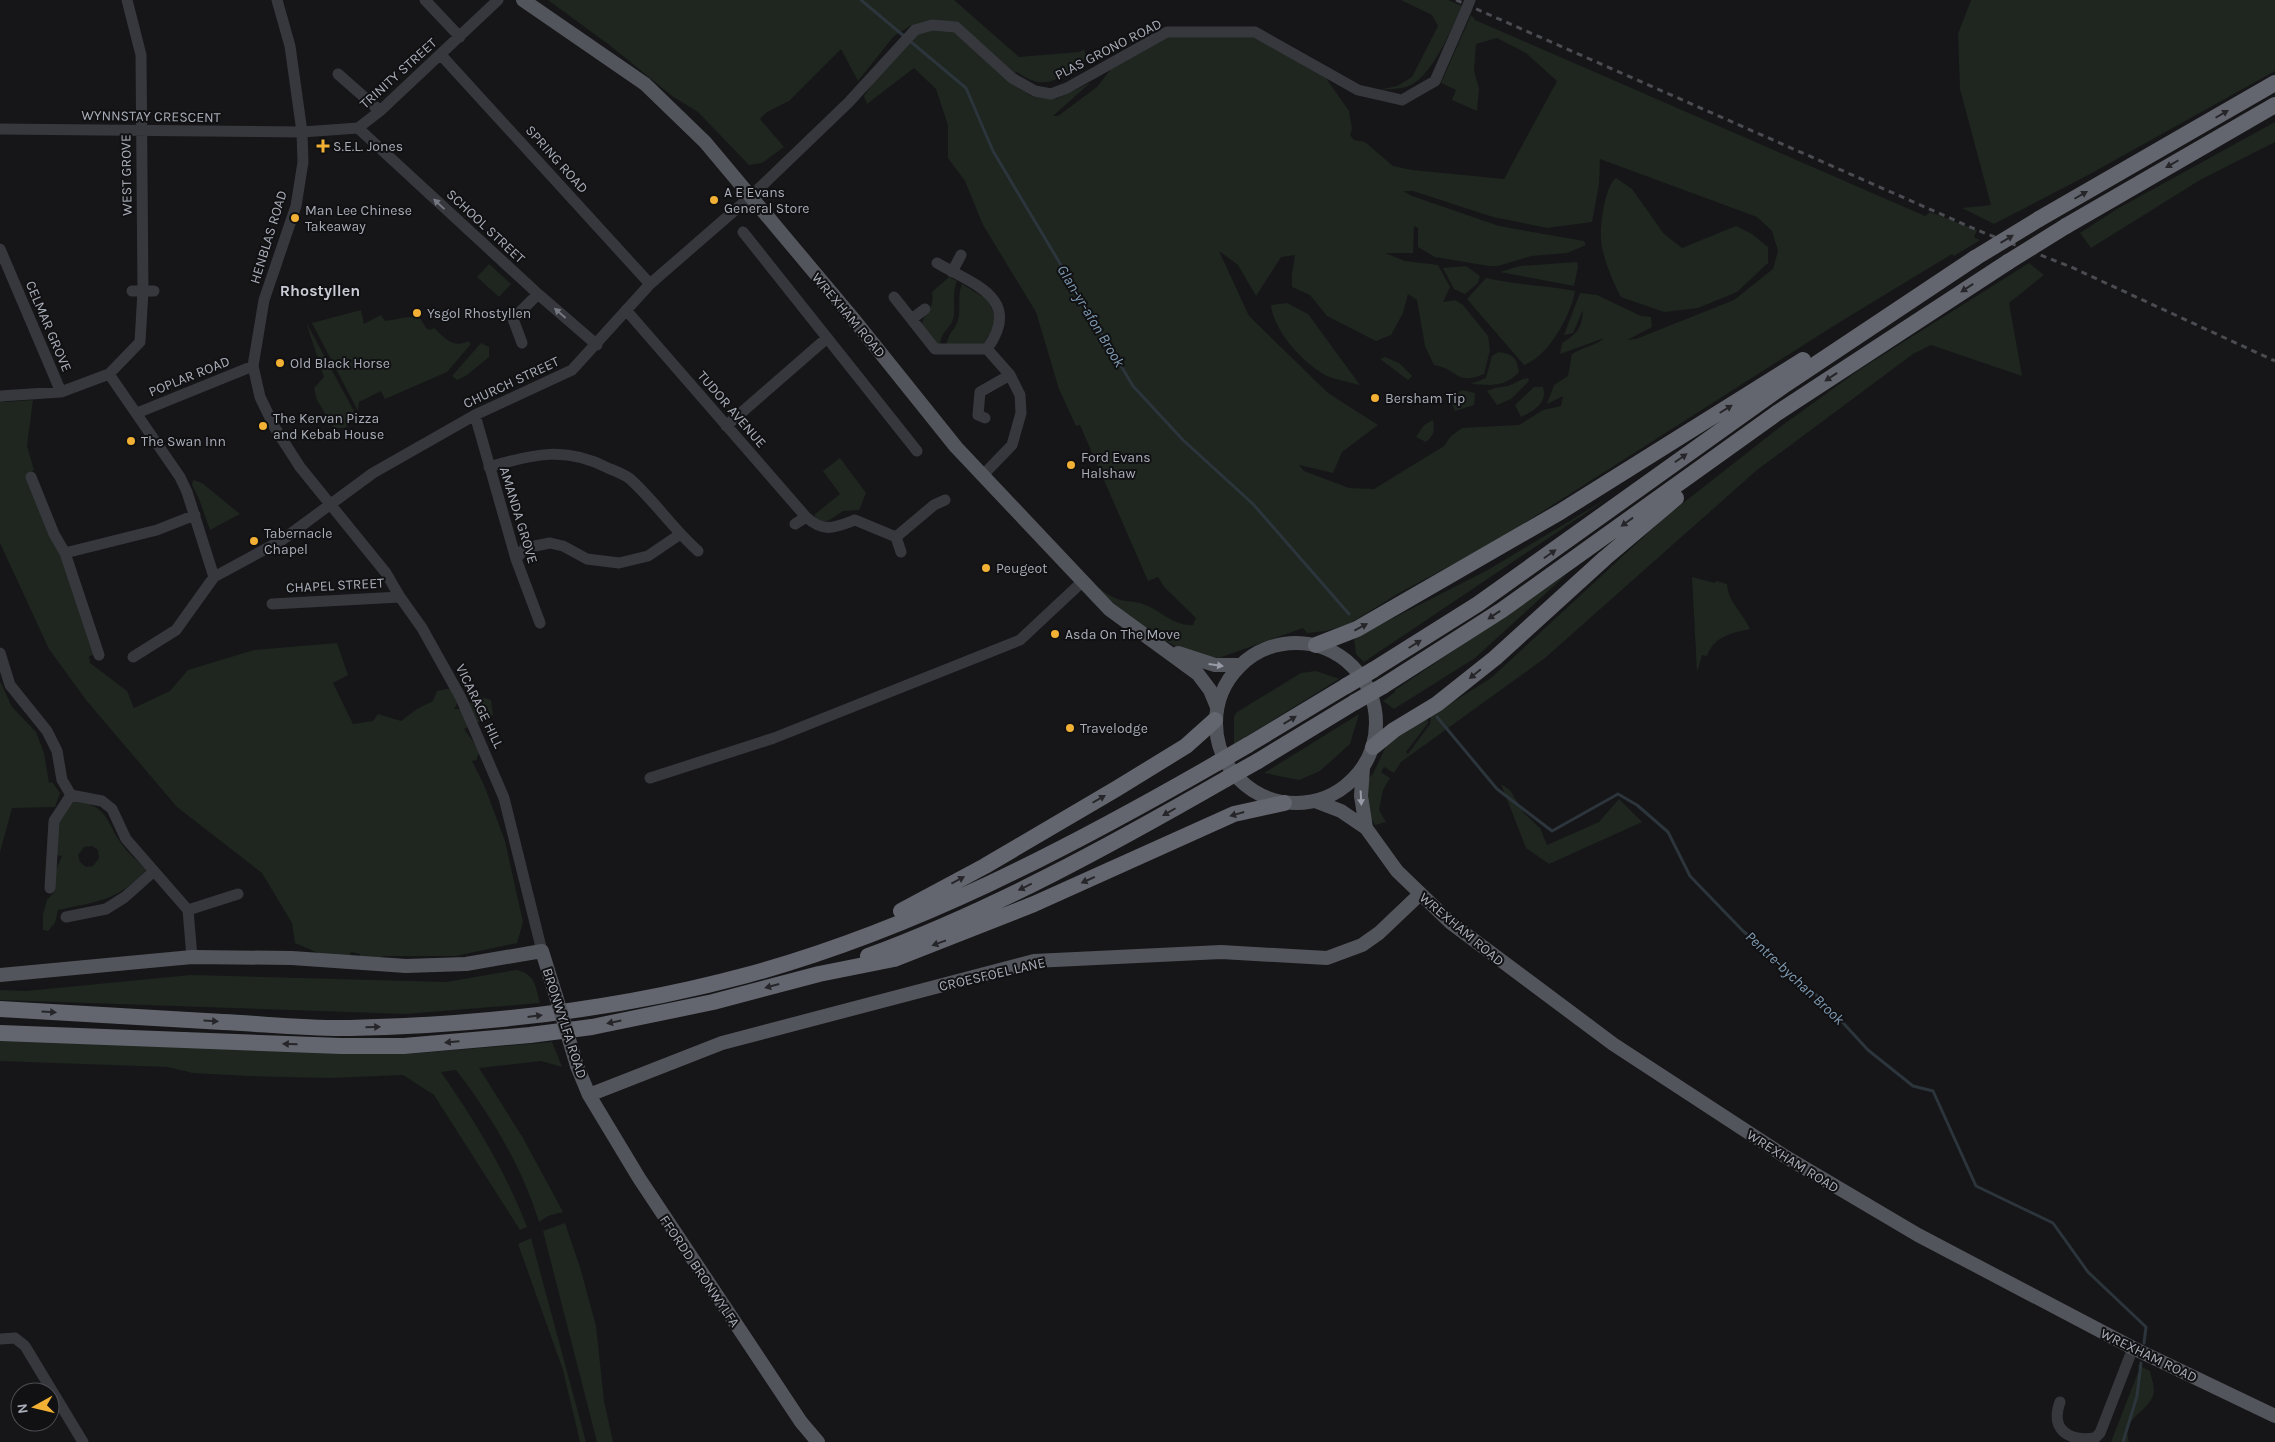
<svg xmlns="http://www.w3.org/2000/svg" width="2275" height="1442" font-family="Karla,sans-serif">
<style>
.green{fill:#1e261f;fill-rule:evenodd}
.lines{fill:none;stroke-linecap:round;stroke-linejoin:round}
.stream{stroke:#2c353c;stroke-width:3}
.minor{stroke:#37383d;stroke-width:11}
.major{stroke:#53555c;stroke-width:14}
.highway{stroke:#63666e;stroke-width:16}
.rail{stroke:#4a4c52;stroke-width:3;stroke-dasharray:6 5;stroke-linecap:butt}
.minor-bridge{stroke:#37383d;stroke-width:11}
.major-bridge{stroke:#53555c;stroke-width:14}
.highway-bridge{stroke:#63666e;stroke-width:16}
.oneway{fill:#26262a}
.oneway2{fill:#757881}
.oneway3{fill:#979ba6}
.poi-dot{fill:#f2b134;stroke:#111113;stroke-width:2}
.labels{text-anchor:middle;stroke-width:4;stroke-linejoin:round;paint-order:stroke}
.street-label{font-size:14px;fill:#a8adb8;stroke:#111113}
.poi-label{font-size:14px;fill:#a8adb8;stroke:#111113;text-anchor:start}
.water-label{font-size:15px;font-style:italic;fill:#7f9bb3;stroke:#111113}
.quarter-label{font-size:16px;font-weight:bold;fill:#c9ccd4;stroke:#111113}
</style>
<rect width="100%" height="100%" fill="#161618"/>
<path class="green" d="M548,0H954L1019,57L1079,52L1084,49L1086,56L1082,66C1055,79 1045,92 1017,72L1007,78L1031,96L1056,99L1090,83L1053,116H1058L1097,87L1111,69L1169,37H1254L1323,74L1349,111L1352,129L1350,135L1354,140L1365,142L1393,166L1412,170L1504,179L1557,81L1526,53L1497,38L1476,44L1474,71L1479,88L1477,111L1452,100L1456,90L1441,83L1471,15L1475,20L1925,216L1930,212L1977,230L1974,237L1980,240L1954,256L1952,254L1835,325L1493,543L1399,593L1349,624L1326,631L1307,633L1303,628L1219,658L1187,652L1152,634L1129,618L1087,578C1097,586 1107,596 1120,600C1127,602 1136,601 1143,604C1161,610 1172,626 1193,625L1196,618L1165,588L1158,577L1148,581L1080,425L1076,426L1059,389L1036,312L983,225L965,181L948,158V125L936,89L914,68L867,104L864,96L912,25L894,36L858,81L841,49L789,101L767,112L760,119L784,147L762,163L749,165L698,112L672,96L612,47ZM1600,159L1757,217L1772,231L1778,251L1773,269L1734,300L1636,339L1627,340L1652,327L1651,317L1641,316L1597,295L1580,293L1564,335L1573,333L1583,310C1582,328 1577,334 1562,343L1560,354L1604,338C1596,346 1582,347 1572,354L1568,376L1554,385L1547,404L1563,396L1561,406L1543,410L1519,425L1462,428L1451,436L1444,446L1374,489L1349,488L1304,471L1299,465L1333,473L1342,452L1378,425L1328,393L1249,316L1219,251L1238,265L1256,296L1281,257L1295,255L1292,274V287L1310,295L1327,316L1376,341L1391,335L1403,313L1408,294L1417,300L1425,346L1434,365C1459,369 1455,386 1484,374L1490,350L1488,336L1463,305L1455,300L1443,302L1450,287L1438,265L1405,261L1385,253H1413L1414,226L1418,228V247L1435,257L1489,266H1498L1531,256L1567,253L1586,245L1584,241L1499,226L1412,196L1403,191H1413L1493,217L1528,224L1547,228L1592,222L1599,184Z
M1401,0H1448L1462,6C1451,29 1432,79 1406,87C1398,89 1387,89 1379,90L1397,86L1412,77L1438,26L1432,15Z
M1971,0H2275V71L2090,174L1994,224L1962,208L1991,205L1960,89L1958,34Z
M2275,122V142L2200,180L2091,248L2080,233L2117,209Z
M1616,178L1632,189L1664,234L1682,248L1736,226L1752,234L1768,247V263L1737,292L1698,308L1664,312L1621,297C1613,283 1601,253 1601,238C1600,224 1605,186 1616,178Z
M1577,262L1578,267L1574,286L1500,272L1520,266Z
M2029,263L2044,275L2009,303L2022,376L1931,345L1913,354L1757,470L1545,658L1401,762L1394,773L1384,767L1381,772L1390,778L1383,790L1379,810L1386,822L1375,825L1365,808V782L1373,774L1387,744L1427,719L1428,723L1406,752L1408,754L1430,724L1431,716L1491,678L1664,518L1780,427L1859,370Z
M489,264L511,284L499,297L477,277Z
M1466,266L1480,276L1478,283L1465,294L1454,289L1443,268Z
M949,277L957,281C951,294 957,313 952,322C946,333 941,331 940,347L922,325C923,312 935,311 932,292Z
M1486,278C1516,285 1545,285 1575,291C1571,315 1548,357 1524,365L1467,299Z
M962,284L988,300L997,321L983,345L946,348C948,331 955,331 958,320C961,307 957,296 962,284Z
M1287,303L1308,314L1360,385C1349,382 1335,380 1325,375C1302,362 1274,331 1271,305Z
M361,310L364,324L381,315L385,321C398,320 407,315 420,318L426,328L430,330L434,328C445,338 453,349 468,341L471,344L447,372L385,399L381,391L359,402L358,411L312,323Z
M306,322L356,415L345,428H334L317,400L314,388L324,377Z
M481,343L489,347V357L467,375L457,380L452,376Z
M1499,352C1513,354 1517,358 1519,372C1504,388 1491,385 1471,384L1486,378L1492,356Z
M1385,357L1399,363L1412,376L1408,380L1380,359Z
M1528,378L1529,381L1511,399L1497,405L1487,391C1495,387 1500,387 1508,386C1515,384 1520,379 1528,378Z
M1534,387H1543C1548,403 1534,411 1521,417L1515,405Z
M1462,390L1475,393L1474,405L1455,411L1450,399Z
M2,399L4,402L33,400L27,446L34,470L29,473L91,635L95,655L89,656L90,663L127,691L134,708L170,691L188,670L254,650L337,643L348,675L333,683L353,724L373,721L378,714L401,721L417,709L433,701L437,691L452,688L458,702L454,709H461L478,696L491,700L493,715L464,729L480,751L476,760L472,761L484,785L505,841L523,922L517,943L456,956H384L372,960L359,957L360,954L351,952L350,958L328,957L295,943L292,923L262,873L177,807L86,700L49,649L0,543V400Z
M1433,420C1435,431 1434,435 1426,442L1416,437L1424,425Z
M840,458L866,493L859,510L843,511L828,521L820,522L814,515L840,494L823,471Z
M193,480L202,483L240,514L210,530L199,499L192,485Z
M1608,498L1364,662L1356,654L1354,638L1486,571Z
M1566,575L1475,658L1394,709L1383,701L1395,692V690Z
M1692,577L1715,583L1716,581L1727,584C1728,602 1743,613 1750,629C1732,633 1714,636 1707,656L1702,655L1697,672Z
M1316,671L1339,679L1234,744V716L1237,712L1301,673Z
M0,681L12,707L36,732L44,753L49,783L52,782L60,793L55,807L12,808L0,852Z
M1359,714L1350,744L1320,771L1299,780L1264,773Z
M1501,784L1510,790L1524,813L1540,828L1547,845L1599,822L1619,799L1642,822L1549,864L1526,848Z
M74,801C110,805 105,823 124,847C130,855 139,862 146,870C116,902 98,901 58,910L55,923L48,931L43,930V914L47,900L55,891V872L62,856L56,855C56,837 55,811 74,801ZM92,846L98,850L99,858L93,866L86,867L80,862L78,855L84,847Z
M516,970C536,974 535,986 540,1003L406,1014L0,1000V990L26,991L191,975L446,982Z
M0,1039L407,1054L552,1042L562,1067L541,1061L479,1068L523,1138L563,1212L548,1216L539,1222C522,1167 491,1115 456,1070L441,1072C475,1121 506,1172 527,1227L520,1230L434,1095L403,1075L329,1078L248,1076L193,1073L167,1067L0,1061Z
M565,1223L580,1267L596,1326L604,1401L613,1442H597L543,1231Z
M531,1238L586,1442H580L563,1370L518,1244Z
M2138,1365L2150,1371C2151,1377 2154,1384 2154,1391C2152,1412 2120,1416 2129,1442H2111L2139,1370Z"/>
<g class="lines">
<path class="stream" d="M861,0L966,88L993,151L1133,386L1183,440L1253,504L1349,614
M1437,717L1497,789L1552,831L1618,794L1637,805L1668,832L1690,876L1743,931L1823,1001L1868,1050L1913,1086L1933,1091L1976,1186L2053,1223L2088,1272L2146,1327L2144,1343
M2123,1442L2137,1396L2141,1363"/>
<path class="minor" d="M277,0L290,46L302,132L303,162L296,206L264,300L253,366L260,397L275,428L300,467L386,573L400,597L422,628L461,698L504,798L542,951
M425,0L460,37
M441,55L650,284
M338,74L380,111
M358,128L538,294L597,345
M0,129L302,132L358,128L380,111L498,0
M743,232L917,451
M0,249L61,392
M937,263C975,285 1023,299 987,349
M952,272L961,255
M132,291H154
M894,297L935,349H987L1010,375L1020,395L1021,413L1012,445L983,475
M626,310L806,517L795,524
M913,318L925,309
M522,343L513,319L538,294
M109,374L180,477L187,492L214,577
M0,396L61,392L109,374L140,342L143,291L141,55L127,0
M137,413L253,366
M475,415L516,559L540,623
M985,418L978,415L980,392L1010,375
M726,426L827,338
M489,467C533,454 566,446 608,468C615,471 623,474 629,478C654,500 673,529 698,551
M31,477L54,534L65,553L99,655
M806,517C824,533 834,528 855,520L896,537L934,505L945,500
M896,537L901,552
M65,553L157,530L195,515
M516,559L525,548L550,543L563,546L587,559L619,563L648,556L679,535
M272,604L400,597
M0,653L10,685L47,731L57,751L62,780L71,795L102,801L112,809L126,839L188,910L192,957
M133,657L176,630L214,577L282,540L373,473L475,415L572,370L650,284L749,198L848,103L915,30L932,25L956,27L1012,78L1035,91L1051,94L1067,88L1167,32H1255L1358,90L1402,100L1435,81L1466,10
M650,778L774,738L1020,640L1082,582
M50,888L54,821L71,795
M188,910L238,894
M66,917L106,909L125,897L154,871
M0,1339L15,1338L25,1346L83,1442
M2060,1402C2050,1429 2068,1442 2095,1438L2100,1433L2133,1348"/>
<path class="major" d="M523,0L645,84L705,142L851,316L956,447L1109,609L1198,674L1210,690L1217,707
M1216 723a80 80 0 1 1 160 0a80 80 0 1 1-160 0Z
M1178,653L1215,665H1240
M1363,768L1361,796L1366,828L1397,871L1451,923L1613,1044L1786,1157L1918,1235L2133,1348L2275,1416
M1315,801L1341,811L1366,828
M0,975L192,957L292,958L406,966L466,964L542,951L556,996
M577,1066L589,1095L639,1178L801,1422L818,1442
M589,1095L722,1043L1034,961L1221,952L1327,958L1362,945L1379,933L1419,895"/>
<path class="highway" d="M2039,219L2275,83
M2066,226L2275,105
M1316,645L1357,629L1560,512L1803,360
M1373,670L1478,604L1786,384L1975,258
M1383,686L1502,610L1777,413L2008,262
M1248,745L1346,686
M1373,747L1394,730L1437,704L1495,658L1605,558L1676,498
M1258,761L1355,702
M901,911L985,866L1116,789L1186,746L1215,720
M868,956C993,910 1111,845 1226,779
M0,1009C74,1013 149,1018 223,1022C265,1024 308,1029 350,1028C484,1025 618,1010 747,975C913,930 1069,848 1217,763
M0,1033L341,1046H404L530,1035L592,1027L713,1002L819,974L894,959L1034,904L1234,814L1284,803"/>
<path class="rail" d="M1456,0L1977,230L2071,267L2275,361"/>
<path class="minor-bridge" d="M1466,10L1470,0"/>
<path class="major-bridge" d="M556,996L577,1066"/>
<path class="highway-bridge" d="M1975,258L2039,219
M2008,262L2066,226
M1346,686L1373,670
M1355,702L1383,686
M1217,763L1248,745
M1226,779L1258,761"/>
</g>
<defs><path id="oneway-solid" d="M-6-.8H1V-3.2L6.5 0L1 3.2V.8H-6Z" transform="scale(1.25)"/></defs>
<g class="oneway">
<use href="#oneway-solid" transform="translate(2222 114) rotate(-30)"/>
<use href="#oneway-solid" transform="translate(2172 164) rotate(150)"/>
<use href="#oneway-solid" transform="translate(2081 195) rotate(-30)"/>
<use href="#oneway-solid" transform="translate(2007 239) rotate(-31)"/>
<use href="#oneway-solid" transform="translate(1967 288) rotate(147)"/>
<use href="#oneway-solid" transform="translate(1831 377) rotate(146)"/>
<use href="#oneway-solid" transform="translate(1726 409) rotate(-32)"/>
<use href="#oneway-solid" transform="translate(1681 458) rotate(-35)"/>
<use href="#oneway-solid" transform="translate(1627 522) rotate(144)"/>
<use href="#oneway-solid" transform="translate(1550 554) rotate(-35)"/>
<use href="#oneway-solid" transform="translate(1494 615) rotate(146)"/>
<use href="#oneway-solid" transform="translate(1361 627) rotate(-28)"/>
<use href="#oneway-solid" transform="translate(1415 644) rotate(-32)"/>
<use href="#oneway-solid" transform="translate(1475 674) rotate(141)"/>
<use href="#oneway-solid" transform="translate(1290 720) rotate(-31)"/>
<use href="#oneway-solid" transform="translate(1099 799) rotate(-30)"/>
<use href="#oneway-solid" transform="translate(1169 812) rotate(150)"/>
<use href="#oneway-solid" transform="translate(1237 814) rotate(164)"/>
<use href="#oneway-solid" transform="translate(958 880) rotate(-28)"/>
<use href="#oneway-solid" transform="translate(1088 880) rotate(156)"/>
<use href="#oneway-solid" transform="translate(1025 887) rotate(154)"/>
<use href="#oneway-solid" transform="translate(939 943) rotate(160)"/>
<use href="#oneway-solid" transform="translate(772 986) rotate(165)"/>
<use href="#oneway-solid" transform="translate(49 1012) rotate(3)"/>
<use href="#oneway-solid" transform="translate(535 1016) rotate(-7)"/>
<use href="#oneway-solid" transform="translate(211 1021) rotate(3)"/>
<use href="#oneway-solid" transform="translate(614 1022) rotate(168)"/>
<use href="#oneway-solid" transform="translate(373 1027) rotate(-2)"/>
<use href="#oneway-solid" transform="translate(452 1042) rotate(175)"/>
<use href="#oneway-solid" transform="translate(290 1044) rotate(-178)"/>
</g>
<g class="oneway2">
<use href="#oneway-solid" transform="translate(439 204) rotate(-137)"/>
<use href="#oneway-solid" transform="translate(560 313) rotate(-139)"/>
</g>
<g class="oneway3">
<use href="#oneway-solid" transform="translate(1216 665) rotate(8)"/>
<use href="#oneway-solid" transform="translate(1361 798) rotate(87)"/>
</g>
<g class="poi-dot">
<path d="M320.5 138.5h5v5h5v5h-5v5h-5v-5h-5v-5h5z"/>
<circle cx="714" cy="200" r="5"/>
<circle cx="295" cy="218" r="5"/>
<circle cx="417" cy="313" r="5"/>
<circle cx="280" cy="363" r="5"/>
<circle cx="1375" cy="398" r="5"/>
<circle cx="263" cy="426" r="5"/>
<circle cx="131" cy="441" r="5"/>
<circle cx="1071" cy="465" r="5"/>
<circle cx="254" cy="541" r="5"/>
<circle cx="986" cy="568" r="5"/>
<circle cx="1055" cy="634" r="5"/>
<circle cx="1070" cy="728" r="5"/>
</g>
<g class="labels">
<g class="street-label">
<text transform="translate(1108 49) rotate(-27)" y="5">PLAS GRONO ROAD</text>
<text transform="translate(398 73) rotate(-42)" y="5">TRINITY STREET</text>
<text transform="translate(151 116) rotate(1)" y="5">WYNNSTAY CRESCENT</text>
<text transform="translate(557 159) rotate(48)" y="5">SPRING ROAD</text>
<text transform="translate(126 175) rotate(-91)" y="5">WEST GROVE</text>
<text transform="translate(486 226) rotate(43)" y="5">SCHOOL STREET</text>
<text transform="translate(268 237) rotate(-73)" y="5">HENBLAS ROAD</text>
<text transform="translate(849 315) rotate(50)" y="5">WREXHAM ROAD</text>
<text transform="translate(49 326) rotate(67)" y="5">CELMAR GROVE</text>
<text transform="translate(189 376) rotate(-22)" y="5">POPLAR ROAD</text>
<text transform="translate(511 382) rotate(-25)" y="5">CHURCH STREET</text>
<text transform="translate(732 409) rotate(49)" y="5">TUDOR AVENUE</text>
<text transform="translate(519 515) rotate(73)" y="5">AMANDA GROVE</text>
<text transform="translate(335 585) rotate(-3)" y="5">CHAPEL STREET</text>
<text transform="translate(480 706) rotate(64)" y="5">VICARAGE HILL</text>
<text transform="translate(1462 929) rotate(40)" y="5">WREXHAM ROAD</text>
<text transform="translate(992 974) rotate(-13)" y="5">CROESFOEL LANE</text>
<text transform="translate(565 1023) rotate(72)" y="5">BRONWYLFA ROAD</text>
<text transform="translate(1793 1161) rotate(32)" y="5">WREXHAM ROAD</text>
<text transform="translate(700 1271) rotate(56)" y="5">FFORDD BRONWYLFA</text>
<text transform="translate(2149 1355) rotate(26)" y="5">WREXHAM ROAD</text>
</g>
<g class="poi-label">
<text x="333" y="151">S.E.L. Jones</text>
<text x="724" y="197">A E Evans<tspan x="724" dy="16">General Store</tspan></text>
<text x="305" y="215">Man Lee Chinese<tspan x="305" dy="16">Takeaway</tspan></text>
<text x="427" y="318">Ysgol Rhostyllen</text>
<text x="290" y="368">Old Black Horse</text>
<text x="1385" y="403">Bersham Tip</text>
<text x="273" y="423">The Kervan Pizza<tspan x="273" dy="16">and Kebab House</tspan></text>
<text x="141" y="446">The Swan Inn</text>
<text x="1081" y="462">Ford Evans<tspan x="1081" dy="16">Halshaw</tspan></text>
<text x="264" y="538">Tabernacle<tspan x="264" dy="16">Chapel</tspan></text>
<text x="996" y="573">Peugeot</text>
<text x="1065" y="639">Asda On The Move</text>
<text x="1080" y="733">Travelodge</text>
</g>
<g class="water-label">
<text transform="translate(1091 316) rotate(59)" y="5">Glan-yr-afon Brook</text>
<text transform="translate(1795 978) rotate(43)" y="5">Pentre-bychan Brook</text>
</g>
<g class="quarter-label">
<text x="320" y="296">Rhostyllen</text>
</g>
</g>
<g transform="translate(35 1407) rotate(262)"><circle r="24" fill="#111113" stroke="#4d4f55"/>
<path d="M0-4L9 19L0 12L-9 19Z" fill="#f2b134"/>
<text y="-8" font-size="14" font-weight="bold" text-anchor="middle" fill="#a8adb8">N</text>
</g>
</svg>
